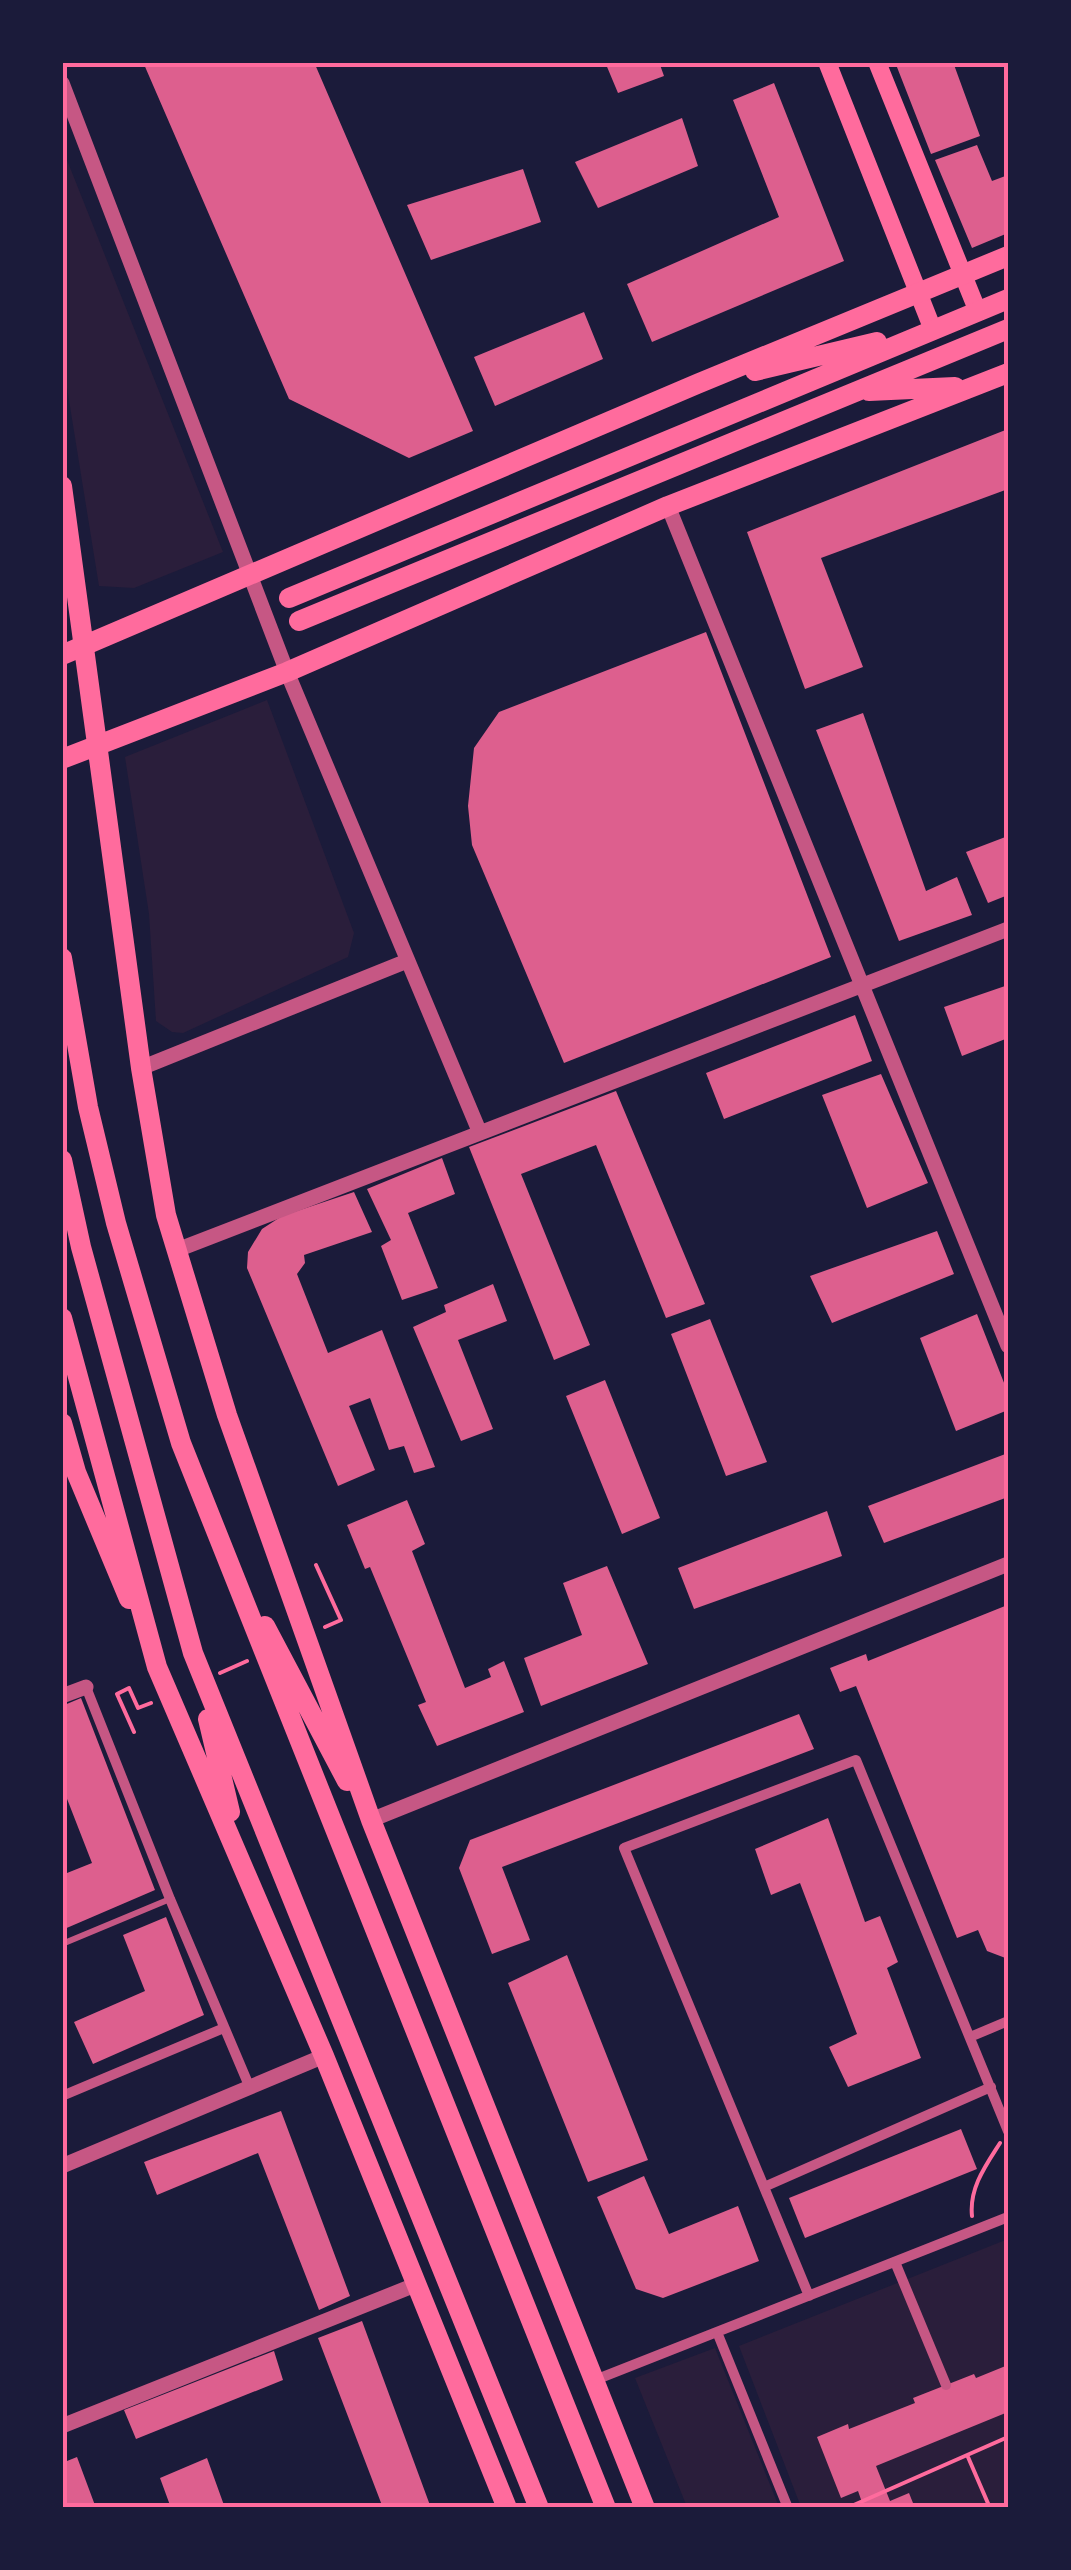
<svg xmlns="http://www.w3.org/2000/svg" width="1071" height="2570" font-family="'Source Sans 3',sans-serif">
<style>
.green{fill:#2a1e3b}
.building{fill:#dd5f8e}
.lines{fill:none;stroke-linecap:round;stroke-linejoin:round}
.path{stroke:#ff6b9d;stroke-width:4}
.service{stroke:#c65784;stroke-width:6}
.minor{stroke:#c65784;stroke-width:10}
.tertiary{stroke:#c65784;stroke-width:15}
.secondary{stroke:#ff6b9d;stroke-width:18}
.trunk{stroke:#ff6b9d;stroke-width:20}
.neatline{fill:none;stroke:#ff6b9d;stroke-width:4}
</style>
<rect width="100%" height="100%" fill="#1b1b3a"/>
<path class="green" d="M63,150L223,552L134,588L99,586L63,363Z
M267,700L354,933L348,957L183,1033L172,1032L156,1021L149,914L125,757Z
M1008,2239V2507H801L739,2346Z
M715,2348L779,2507H687L635,2378Z"/>
<path class="building" d="M143,62H314L473,431L409,458L289,399Z
M605,62H659L664,76L618,93Z
M895,62H953L980,136L931,154Z
M774,83L844,261L652,342L627,284L779,217L733,100Z
M682,118L698,166L598,208L575,162Z
M977,145L992,181L1008,175V233L972,248L935,160Z
M523,169L541,222L431,260L407,205Z
M584,312L603,359L495,406L474,357Z
M1008,429V489L821,558L863,667L805,689L747,532Z
M706,632L831,957L564,1063L472,845L468,806L474,748L499,712Z
M863,713L926,891L957,877L972,915L899,941L816,730Z
M1008,836V895L988,903L966,852Z
M1008,985V1038L962,1056L944,1007Z
M855,1015L872,1061L724,1119L706,1073Z
M881,1074L928,1183L867,1208L822,1095Z
M616,1091L705,1304L666,1318L596,1145L521,1174L590,1345L554,1360L469,1147Z
M442,1158L455,1194L408,1213L438,1288L402,1300L381,1246L391,1240L367,1189Z
M354,1192L372,1232L304,1255L305,1263L297,1274L328,1353L382,1330L435,1467L414,1473L404,1446L389,1450L370,1398L349,1406L375,1470L338,1486L247,1268L248,1252L262,1229L282,1216Z
M937,1231L954,1274L832,1323L810,1276Z
M493,1284L507,1321L458,1340L493,1429L461,1441L413,1327L446,1312L444,1305Z
M977,1314L1008,1393V1410L956,1431L920,1338Z
M710,1319L767,1462L726,1476L671,1334Z
M605,1380L660,1518L622,1534L566,1396Z
M1008,1453V1497L884,1543L868,1506Z
M407,1500L425,1544L412,1551L465,1688L491,1677L488,1669L504,1661L524,1712L437,1746L418,1705L426,1702L370,1567L365,1569L347,1525Z
M827,1511L842,1556L694,1609L678,1568Z
M607,1566L648,1664L541,1706L524,1658L582,1635L563,1583Z
M1005,1606L1008,1614V1959L987,1951L978,1930L957,1938L856,1686L840,1692L830,1668L866,1654L868,1661Z
M81,1698L155,1890L62,1930V1875L92,1863L62,1786V1706Z
M799,1714L814,1749L502,1867L530,1940L492,1954L459,1868L470,1840Z
M828,1818L865,1922L880,1916L898,1962L887,1968L921,2058L848,2087L829,2047L857,2034L800,1883L771,1895L755,1849Z
M166,1917L204,2015L93,2064L74,2022L145,1991L123,1935Z
M567,1955L648,2160L588,2182L508,1983Z
M281,2111L350,2296L319,2310L258,2153L157,2195L144,2162Z
M961,2129L977,2169L805,2238L789,2198Z
M644,2176L669,2234L738,2206L759,2261L663,2298L636,2289L597,2197Z
M362,2321L431,2508H383L318,2338Z
M274,2351L283,2380L136,2439L124,2410Z
M1008,2365V2412L876,2466L890,2501L909,2493L915,2508H864L858,2491L841,2498L817,2437L848,2424L849,2429L915,2403L913,2398L974,2374L976,2378Z
M77,2457L96,2508H62V2463Z
M207,2458L225,2508H171L160,2478Z"/>
<g class="lines">
<path class="path" d="M316,1565L341,1620L325,1627
M220,1673L247,1661
M134,1732L117,1694L129,1688L138,1708L151,1703
M972,2216C969,2188 986,2165 1000,2143
M968,2457L990,2508
M847,2508L1008,2437"/>
<path class="service" d="M62,1944L170,1899"/>
<path class="minor" d="M86,1687L170,1899L250,2088
M970,2037L1008,2021
M62,2096L224,2028
M764,2187L991,2087
M895,2262L946,2385
M809,2296L624,1848L856,1760L1008,2131
M717,2332L788,2508
M595,2380L1008,2217"/>
<path class="tertiary" d="M62,83L287,672L480,1133
M668,506L1008,1346
M141,1068L407,961
M177,1250L1008,929
M62,1696L86,1687
M371,1820L1008,1564
M62,2166L324,2056
M62,2426L415,2285"/>
<path class="secondary" d="M827,62L933,330
M877,62L978,312"/>
<path class="trunk" d="M755,371L877,342
M869,391L955,387
M62,486L141,1068L166,1215L227,1415L371,1820L645,2508
M289,598L1008,299
M299,621L1008,329
M62,655L697,384L1008,256
M62,759L287,672L668,506L1008,373
M62,958L88,1107L116,1223L181,1443L606,2508
M62,1160L81,1247L193,1653L539,2508
M62,1318L157,1667L324,2056L507,2508
M62,1423L76,1472L129,1599
M265,1626L347,1781
M208,1719L230,1812"/>
</g>
<rect width="1071" height="2570" fill="none" stroke="#1b1b3a" stroke-width="130"/>
<rect x="65" y="65" width="941" height="2440" class="neatline"/>
</svg>
